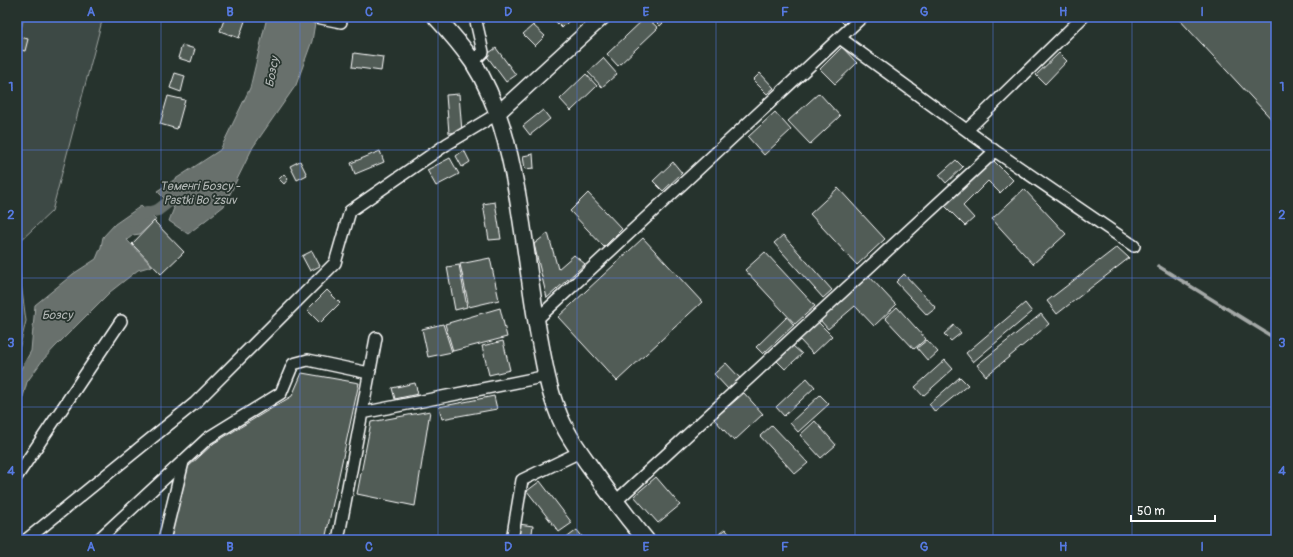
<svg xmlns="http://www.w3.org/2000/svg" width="1293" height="557" font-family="Pangolin,sans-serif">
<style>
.green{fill:#3e4944;stroke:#9ea4a2}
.water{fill:#67706c;stroke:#a4a9a7}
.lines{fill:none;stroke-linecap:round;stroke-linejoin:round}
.stream{stroke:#a4a9a7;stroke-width:3.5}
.canal{stroke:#67706c;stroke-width:12}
.building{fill:#515c57;stroke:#fff}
.minor-casing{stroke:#fff;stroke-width:14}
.tertiary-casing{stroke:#fff;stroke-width:17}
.secondary-casing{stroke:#fff;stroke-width:19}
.minor{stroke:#26332d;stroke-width:11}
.tertiary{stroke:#26332d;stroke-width:14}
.secondary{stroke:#26332d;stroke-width:16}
.grid{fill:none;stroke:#567ae2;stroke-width:1;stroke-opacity:0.55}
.labels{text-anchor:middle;stroke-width:3.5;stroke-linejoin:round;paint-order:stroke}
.water-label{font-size:12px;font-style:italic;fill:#b3b8b6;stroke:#26332d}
.neatline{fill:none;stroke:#567ae2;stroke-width:1.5}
.grid-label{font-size:13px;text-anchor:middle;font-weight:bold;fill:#567ae2}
</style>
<rect width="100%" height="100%" fill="#26332d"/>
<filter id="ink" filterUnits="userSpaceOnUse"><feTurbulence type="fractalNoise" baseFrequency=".025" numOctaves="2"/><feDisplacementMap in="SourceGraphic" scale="8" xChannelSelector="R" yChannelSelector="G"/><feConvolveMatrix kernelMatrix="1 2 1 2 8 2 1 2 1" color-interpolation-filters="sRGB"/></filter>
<g filter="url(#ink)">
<path class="green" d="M24,17H103L52,211L17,244V46Z
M17,253L26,321L17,358Z"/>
<path class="water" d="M267,17H316L312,41L296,85L253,147L224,206L188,234L169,221L174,208L157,191L220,150L250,88Z
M141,206L156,220L140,234L133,235L127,240L152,266L138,270L110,292L55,347L42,361L27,382L23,397L17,403V376L31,351L35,305L73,274L96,259L101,247L103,237L115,224Z"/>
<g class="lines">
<path class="stream" d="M1158,266L1276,339"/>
<path class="canal" d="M134,221L139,215L158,210L180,193"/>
</g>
<path class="building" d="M225,17H234L245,21L239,38L220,31Z
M551,17H573L562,28Z
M646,17L658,28L618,66L607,54Z
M651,17H669L660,26Z
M837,17H851L844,24Z
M1177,17H1276V124Z
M533,25L545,36L535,46L523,34Z
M17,36L28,39L25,51L17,49Z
M182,45L195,49L191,62L178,58Z
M842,47L857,63L835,84L820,69Z
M496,48L516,75L506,82L486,55Z
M354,53L383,57L381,71L352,67Z
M1059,53L1067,61L1045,84L1036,75Z
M603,58L617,74L602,87L588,72Z
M175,73L185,76L181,92L170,88Z
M760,73L774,88L767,94L753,80Z
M586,74L597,86L571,111L560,99Z
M819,93L840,116L810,144L788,121Z
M459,94L462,132L449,133L446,95Z
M168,96L185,100L177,129L160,124Z
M543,110L550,119L530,135L523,126Z
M775,112L791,130L764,155L748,137Z
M464,150L470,162L462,167L456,156Z
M380,151L384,162L355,174L351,163Z
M533,154L534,168L525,169L523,156Z
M450,158L459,174L436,186L427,170Z
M992,159L1013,180L1000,193L988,181L963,206L974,218L965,226L944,205Z
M956,160L963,167L946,183L939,175Z
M300,161L307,175L297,180L290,166Z
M673,162L682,173L663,191L653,181Z
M284,174L288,179L284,184L279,179Z
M838,188L885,239L857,265L810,214Z
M1024,189L1066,234L1033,264L992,219Z
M588,193L622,229L604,247L570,211Z
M495,202L501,239L489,240L483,204Z
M154,221L184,252L161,274L132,244Z
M548,233L558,269L574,255L585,264L547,298L534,244Z
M783,235L832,290L823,298L774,243Z
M643,238L702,302L617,381L558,317Z
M1117,247L1129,258L1057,314L1047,301Z
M312,251L320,266L310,271L302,256Z
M765,252L815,306L795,324L745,270Z
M490,258L499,300L469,307L460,264Z
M459,265L467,307L455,310L447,267Z
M904,274L936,308L927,315L896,282Z
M869,276L896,305L874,326L855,306L828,329L820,320Z
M327,290L340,303L320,323L307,310Z
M1025,303L1032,312L973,362L966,353Z
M897,307L926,339L914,349L885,318Z
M500,308L507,337L453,351L445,324Z
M1041,314L1049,324L986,376L977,365Z
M787,317L794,325L763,354L756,347Z
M818,322L832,336L813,354L799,339Z
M443,324L452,352L428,357L422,329Z
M954,325L961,333L951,341L944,334Z
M927,340L938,352L928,361L917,348Z
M503,341L510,370L489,375L482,346Z
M793,346L802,354L785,369L777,361Z
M945,360L953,369L923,396L915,387Z
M726,363L740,378L728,389L714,374Z
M302,373L359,383L325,540H170L188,467L214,443L292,396Z
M960,377L968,385L935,412L929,404Z
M807,378L815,387L784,416L776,407Z
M415,383L418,394L395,399L392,388Z
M744,393L763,414L734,441L714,419Z
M820,395L829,404L798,432L790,423Z
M494,396L497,409L442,419L439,407Z
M430,411L415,506L357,494L371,422Z
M815,421L836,445L821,458L800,435Z
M772,425L808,463L795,474L760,436Z
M656,477L680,505L658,523L634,496Z
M540,481L572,523L559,532L527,491Z
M519,524L533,526L531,540H517Z
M725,529L735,540H712Z
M577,530L585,540H566L565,539Z"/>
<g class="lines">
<g class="minor-casing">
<path id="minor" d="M316,17L341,22
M840,38L995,151L1134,246
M473,62L483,52L475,17
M967,130L1083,17
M536,320L862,17
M362,413L547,376
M17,476L121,321
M615,502L995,151
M26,540L195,403L335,263L350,211L447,144L497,114
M98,540L208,438L281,393L293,364L308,360L369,373
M164,540L183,462
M338,540L376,338
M512,540L522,480L580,452"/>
</g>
<g class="tertiary-casing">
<path id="tertiary" d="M497,114L603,17"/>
</g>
<g class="secondary-casing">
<path id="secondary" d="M436,17C449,31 462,46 473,62C498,101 509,148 517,193C525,239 530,285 538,331C543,357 547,385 557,410C564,430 577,448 589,465C607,491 626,516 646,540"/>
</g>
<use href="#minor" class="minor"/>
<use href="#tertiary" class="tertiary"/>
<use href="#secondary" class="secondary"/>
</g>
</g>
<path class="grid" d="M161,17V540M300,17V540M438,17V540M577,17V540M716,17V540M855,17V540M993,17V540M1132,17V540M17,150H1276M17,278H1276M17,407H1276"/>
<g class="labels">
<g class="water-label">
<text transform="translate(272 72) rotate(-79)" y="4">Бозсу</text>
<text x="200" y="190">Төменгі Бозсу -<tspan x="200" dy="14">Pastki Boʻzsuv</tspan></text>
<text x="57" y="319">Бозсу</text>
</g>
</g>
<rect width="1293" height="557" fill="none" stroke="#26332d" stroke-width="44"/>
<path d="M1131 515v6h84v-6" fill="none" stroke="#ffffff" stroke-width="2"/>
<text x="1137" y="515" font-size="12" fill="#ffffff" stroke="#26332d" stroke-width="3" paint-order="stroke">50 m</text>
<rect x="22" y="22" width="1249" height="513" class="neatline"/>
<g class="grid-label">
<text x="91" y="16">A</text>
<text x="230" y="16">B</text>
<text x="369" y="16">C</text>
<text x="508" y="16">D</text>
<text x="646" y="16">E</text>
<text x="785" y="16">F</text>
<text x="924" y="16">G</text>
<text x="1063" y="16">H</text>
<text x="1202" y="16">I</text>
<text x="11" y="91">1</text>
<text x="1282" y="91">1</text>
<text x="11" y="219">2</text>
<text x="1282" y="219">2</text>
<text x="11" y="347">3</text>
<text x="1282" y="347">3</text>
<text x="11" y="475">4</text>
<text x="1282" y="475">4</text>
<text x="91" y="551">A</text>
<text x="230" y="551">B</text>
<text x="369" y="551">C</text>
<text x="508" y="551">D</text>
<text x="646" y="551">E</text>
<text x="785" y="551">F</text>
<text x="924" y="551">G</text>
<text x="1063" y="551">H</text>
<text x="1202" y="551">I</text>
</g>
</svg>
